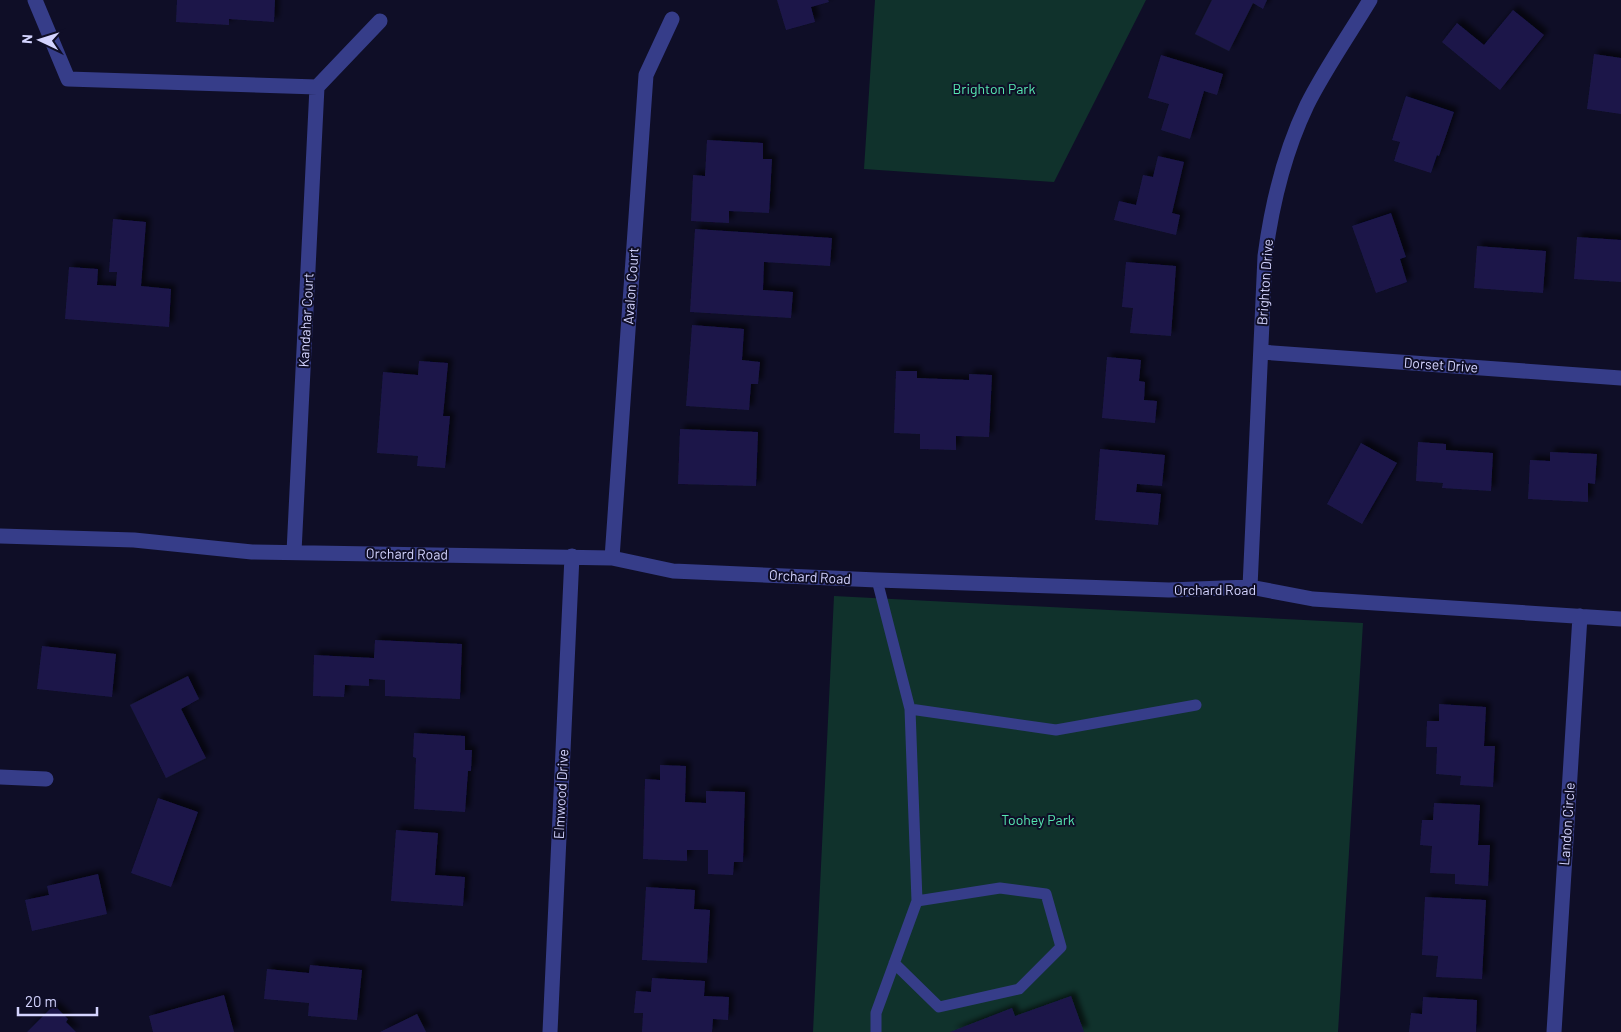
<svg xmlns="http://www.w3.org/2000/svg" width="1621" height="1032" font-family="Barlow,sans-serif">
<style>
.green{fill:#10322c}
.building{fill:#1c1849;filter:url(#shadow)}
.lines{fill:none;stroke-linecap:round;stroke-linejoin:round}
.lane{stroke:#363d89;stroke-width:11}
.street{stroke:#363d89;stroke-width:15}
.labels{text-anchor:middle;stroke-width:4;stroke-linejoin:round;paint-order:stroke}
.park-label{font-size:14px;fill:#57e8b1;stroke:#0f0e27}
.street-label{font-size:14px;fill:#d4d4ff;stroke:#0f0e27}
</style>
<defs>
<filter id="shadow"><feDropShadow dx="4.5" dy="-4.5" stdDeviation="2.5" flood-color="#0009"/></filter>
</defs>
<rect width="100%" height="100%" fill="#0f0e27"/>
<path class="green" d="M875,0H1146L1054,182L864,169Z
M834,596L1363,623L1338,1032H813Z"/>
<path class="building" d="M177,0H275L274,22L229,19V25L176,22Z
M777,0H828L829,2L811,7L815,22L786,30Z
M1212,0H1267L1263,9L1253,3L1229,51L1195,34Z
M1513,10L1544,35L1500,90L1442,42L1457,23L1484,45Z
M1594,54L1621,58V114L1587,109Z
M1161,55L1223,74L1217,95L1204,91L1190,139L1161,130L1169,104L1148,98Z
M1406,96L1454,112L1439,156L1437,155L1431,173L1394,161L1400,142L1392,140Z
M707,140L763,143V159H772L769,213L729,211V223L691,221L693,175L705,176Z
M1158,156L1184,162L1172,213L1180,215L1176,235L1114,220L1119,201L1136,205L1143,175L1153,177Z
M1391,213L1406,257L1400,259L1407,282L1376,293L1352,226Z
M113,219L146,222L141,286L171,289L169,327L65,319L69,267L98,269L97,285L116,286L117,272H109Z
M695,229L832,238L830,266L764,262L763,290L793,292L791,318L690,312Z
M1577,237L1621,240V282L1574,279Z
M1477,246L1546,251L1543,293L1474,288Z
M1126,262L1176,266L1171,336L1130,333L1133,308L1122,307Z
M692,325L744,329L742,360L760,362L758,384H751L749,410L686,406Z
M1107,357L1141,360L1139,381L1145,382L1144,400L1157,401L1155,423L1102,418Z
M419,361L448,363L443,416H450L445,468L417,466L418,456L377,453L383,372L418,375Z
M896,371H917V378L969,380V374L992,375L989,437L956,436V450L920,449V434L894,433Z
M680,429L758,432L756,486L678,484Z
M1418,442L1446,444V450L1493,453L1491,491L1442,488L1443,483L1416,481Z
M1361,443L1397,463L1362,524L1327,504Z
M1100,449L1165,455L1162,486L1137,484L1136,492L1161,494L1158,525L1095,520Z
M1550,452L1597,454L1595,484L1588,483V502L1528,499L1530,460L1550,461Z
M375,640L462,644L460,699L385,696V680L369,679V686L345,685L344,697L313,696L314,655L374,658Z
M42,646L116,654L112,697L37,689Z
M188,676L199,699L181,709L206,758L166,778L130,705Z
M1439,704L1486,707L1484,746H1495L1493,787L1460,785L1461,776L1436,774L1437,747H1426L1427,721H1439Z
M414,733L465,736V750H472L471,771H468L465,812L414,809L416,758L413,757Z
M660,765L686,766L685,802L706,803V791L745,792L743,862H734L733,875L708,874V850H687V861L643,859L645,779L660,780Z
M158,798L198,812L171,887L131,873Z
M1434,803L1480,805L1478,845H1490L1488,886L1455,884V874L1430,873L1432,846L1420,845L1422,820H1433Z
M396,830L438,833L435,875L465,877L463,906L391,901Z
M98,874L107,914L32,931L25,900L49,895L47,886Z
M646,887L695,890L694,909L710,910L707,963L642,960Z
M1425,897L1486,900L1482,979L1436,977L1438,956L1422,955Z
M310,965L362,970L357,1020L308,1016L309,1003L264,999L267,969L309,973Z
M652,978L705,981L704,996L729,997L728,1020L713,1019L712,1032H642L643,1013H634L636,991L651,992Z
M224,995L234,1032H153L149,1016Z
M1071,996L1084,1032H950L1012,1008L1015,1016Z
M1423,997L1477,1000L1476,1032H1409L1411,1013L1422,1014Z
M54,1005L68,1019L66,1022L76,1032H27Z
M417,1014L426,1032H380Z"/>
<g class="lines">
<path class="lane" d="M910,709L1056,730L1196,705
M894,963L939,1007L1019,989L1061,947L1046,894L1000,888L917,901
M876,1032V1013L917,901L910,709L877,580"/>
<path class="street" d="M35,0L68,79L317,87
M1261,352L1621,378
M0,536L134,540L252,552L612,558L673,571L877,580L1169,590L1250,587L1313,599L1621,619
M294,552L317,87L380,21
M612,558L646,75L672,19
M1250,587L1265,256C1272,203 1284,153 1307,105C1325,69 1349,35 1370,0
M0,777L46,779
M550,1032L572,556
M1554,1032L1580,616"/>
</g>
<g class="labels">
<g class="park-label">
<text x="994" y="94">Brighton Park</text>
<text x="1038" y="825">Toohey Park</text>
</g>
<g class="street-label">
<text transform="translate(1265 282) rotate(-86)" y="5">Brighton Drive</text>
<text transform="translate(631 286) rotate(-86)" y="5">Avalon Court</text>
<text transform="translate(306 320) rotate(-87)" y="5">Kandahar Court</text>
<text transform="translate(1441 365) rotate(4)" y="5">Dorset Drive</text>
<text transform="translate(407 554) rotate(1)" y="5">Orchard Road</text>
<text transform="translate(810 577) rotate(3)" y="5">Orchard Road</text>
<text x="1215" y="595">Orchard Road</text>
<text transform="translate(561 794) rotate(-87)" y="5">Elmwood Drive</text>
<text transform="translate(1567 824) rotate(-86)" y="5">Landon Circle</text>
</g>
</g>
<g transform="translate(40 40) rotate(274)" stroke="#0f0e27" stroke-width="4" paint-order="stroke">
<path d="M0-4L9 19L0 12L-9 19Z" fill="#d4d4ff"/>
<text y="-8" font-size="14" font-weight="bold" text-anchor="middle" fill="#d4d4ff">N</text>
</g>
<path d="M18 1007v8h79v-8" fill="none" stroke="#d4d4ff" stroke-width="2.5"/>
<text x="25" y="1007" font-size="15" fill="#d4d4ff" stroke="#0f0e27" stroke-width="4" paint-order="stroke">20 m</text>
</svg>
